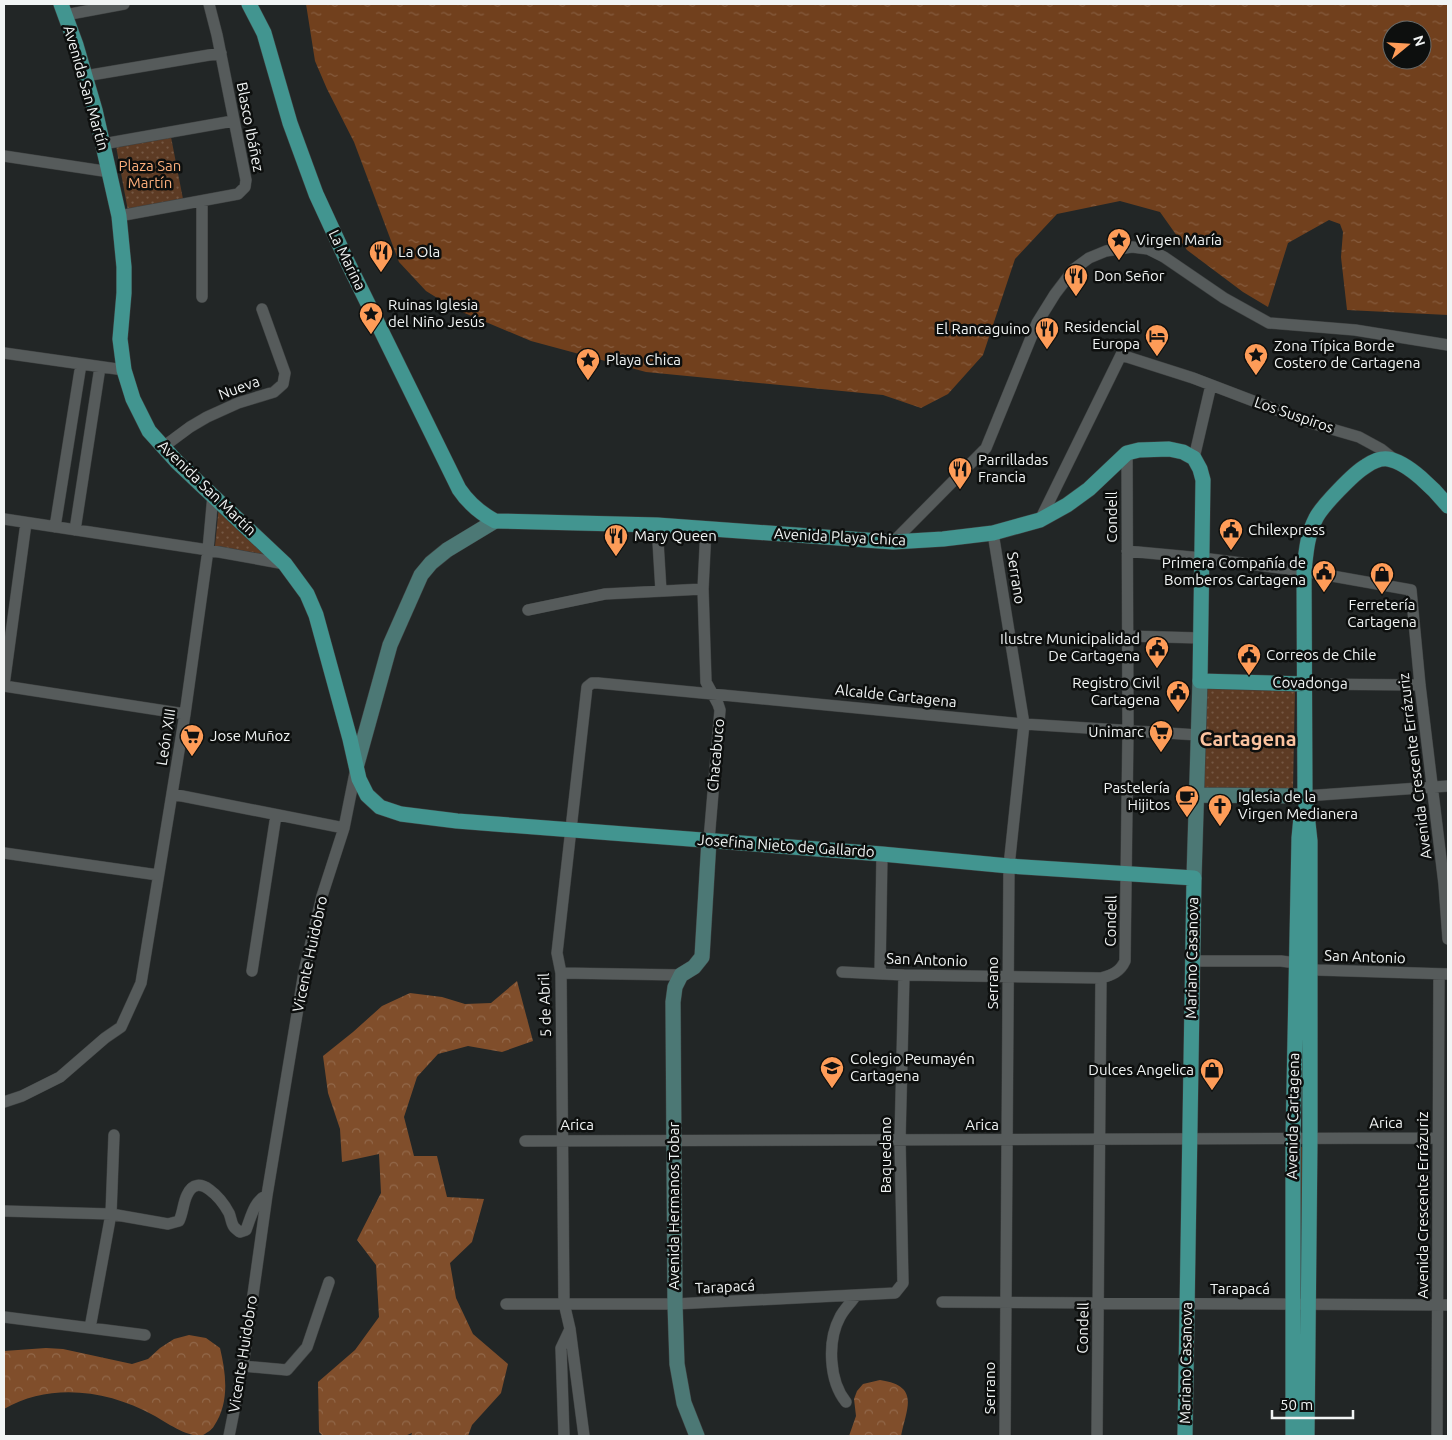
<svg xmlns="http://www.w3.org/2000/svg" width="1452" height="1440" font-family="Ubuntu,sans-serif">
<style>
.grass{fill:url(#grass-tufts)}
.forest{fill:url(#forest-crowns)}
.park{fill:url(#park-dots)}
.water{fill:url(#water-ripples);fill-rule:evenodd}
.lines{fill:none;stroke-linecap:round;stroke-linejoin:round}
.street-casing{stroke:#3e4141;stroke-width:12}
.secondary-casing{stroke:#3e4141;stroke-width:16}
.primary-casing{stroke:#3e4141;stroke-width:16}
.street{stroke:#565b5b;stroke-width:11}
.secondary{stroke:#4c7875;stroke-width:15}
.primary{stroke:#429590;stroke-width:15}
.labels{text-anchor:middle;stroke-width:5;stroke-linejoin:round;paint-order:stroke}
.street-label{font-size:15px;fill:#f1f4f4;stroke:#0d0f0e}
.park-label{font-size:15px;fill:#fdaf7c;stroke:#0d0f0e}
.poi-label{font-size:15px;fill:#f1f4f4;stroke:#0d0f0e;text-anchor:start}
.district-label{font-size:20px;font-weight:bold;fill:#fbc39f;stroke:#0d0f0e}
</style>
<defs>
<pattern id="grass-tufts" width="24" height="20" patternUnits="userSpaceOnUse" patternTransform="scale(1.25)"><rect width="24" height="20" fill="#5d3b24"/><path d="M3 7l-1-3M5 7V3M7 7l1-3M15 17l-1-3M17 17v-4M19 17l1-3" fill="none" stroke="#755844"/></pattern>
<pattern id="forest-crowns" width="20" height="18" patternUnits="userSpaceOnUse" patternTransform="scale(1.25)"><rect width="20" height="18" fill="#804e2b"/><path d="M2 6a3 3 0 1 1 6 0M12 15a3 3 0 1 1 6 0" fill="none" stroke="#92684a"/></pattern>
<pattern id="park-dots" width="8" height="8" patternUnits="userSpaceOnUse" patternTransform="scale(1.25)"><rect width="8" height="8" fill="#5d3b24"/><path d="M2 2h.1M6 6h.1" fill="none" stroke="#755844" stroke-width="1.8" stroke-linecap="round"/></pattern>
<pattern id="water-ripples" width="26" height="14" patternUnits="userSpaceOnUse" patternTransform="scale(1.25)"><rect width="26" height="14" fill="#71401d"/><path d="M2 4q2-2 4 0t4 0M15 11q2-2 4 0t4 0" fill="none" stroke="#865c3e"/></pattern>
</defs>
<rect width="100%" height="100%" fill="#222626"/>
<path class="grass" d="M1297,1147H1304L1303,1288L1297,1287Z"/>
<path class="forest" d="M517,981L533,1041L502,1052L468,1046L438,1054L417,1077L404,1117L414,1156H437L447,1197L484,1199L472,1242L450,1263L456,1298L473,1334L508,1364L501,1393L472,1425L468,1436H411L412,1433L405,1436H323L319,1432L318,1382L355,1350L379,1317L376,1265L357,1240L381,1193L379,1154L342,1162L340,1129L328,1093L323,1056L353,1032L382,1006L410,993L442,997L465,1004L491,1003Z
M189,1335L206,1338L220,1348C226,1373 230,1403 214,1426C212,1430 206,1433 202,1436C184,1436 168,1423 153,1415C108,1390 50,1382 4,1409V1351L46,1348L63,1349L132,1364L148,1359L160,1348L174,1339Z
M880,1380C920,1386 907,1407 901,1436H849L856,1416L854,1399L857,1391L863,1384Z"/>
<path class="park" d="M171,137L183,199L128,211L116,146Z
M219,505L273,556L215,546Z
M1204,688L1295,691L1293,789L1201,790Z"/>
<path class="water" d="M306,4H1448V315L1347,310L1341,257L1343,232L1340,224L1329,220L1288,243L1268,307L1243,292L1187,250L1160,212L1120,201L1057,214L1015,259L983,355L948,394L921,408L883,395L646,372L531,341L455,309L426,291L399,262L354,142L327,89L315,61ZM1392,30H1422V60H1392Z"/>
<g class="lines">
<g class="street-casing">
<path id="street" d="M65,15L124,4
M85,76L221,53
M103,144L233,121
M4,156L110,172
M202,201V297
M119,216L238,194L245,187L246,180L217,35L209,4
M4,353L124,370
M163,447L190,427L207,417L238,403L274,392L283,384L285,373L262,309
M1194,458L1211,385
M4,519L208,550L285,564
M1040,520L1121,355L1193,378L1311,423L1359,437L1381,449L1395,460
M657,525L661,591
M55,527L81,364
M706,528L703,589L706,682L718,704L720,710L709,840
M75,530L100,367
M993,533L1024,724L1009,866L1005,1436
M893,542L986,448L1037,323L1055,294L1074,269L1089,258L1106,251L1132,247L1148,249L1164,257L1224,298L1269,323L1355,330L1448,345
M1127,551L1202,558L1304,571L1411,590L1420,685L1444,884L1448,939
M528,610L605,594L703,589
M1127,636L1200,638
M1305,684L1420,685
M4,685L26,523
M4,686L185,714
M172,794L344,828
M1305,796L1448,786
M4,853L158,875
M1192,961H1281L1296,963L1317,970L1448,974
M252,971L276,815
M842,972L904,975L1101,978C1112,975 1120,972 1125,961L1128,730L1127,453
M561,973L681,975
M880,974L882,854
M4,1102L22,1096L60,1077L105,1038L121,1027L141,983L185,714L208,550L213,495
M525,1141L1438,1138
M4,1211L111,1214L168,1224L179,1221C183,1213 183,1203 187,1195C198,1170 222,1200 229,1213C231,1217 231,1223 234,1227C236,1229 238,1231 240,1232L246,1230C251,1217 254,1201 267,1195
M942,1302L1448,1305
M506,1304H675L895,1293L903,1283L900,1140L904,975
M4,1317L145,1335
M90,1328L111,1214L114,1135
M243,1366L287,1370L307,1347L329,1282
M846,1402C829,1381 827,1341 840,1317C844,1309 851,1303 856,1295
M229,1436L243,1366L267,1195L304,972L322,896L344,828L356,768
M564,1436L561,1348L570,1329
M584,1436L570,1329L564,1303L561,973L557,953L587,687L592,683H598L1024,724L1198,735
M1097,1436L1101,978
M1437,1436L1439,974"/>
</g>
<g class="secondary-casing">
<path id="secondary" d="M357,764L390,645L421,575L431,563L447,550L495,521
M1197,795L1305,796
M1194,878L1200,681
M697,1436L684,1403L677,1364L675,1304L673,1002L675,987L681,975L694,967L702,957L709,840"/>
</g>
<g class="primary-casing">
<path id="primary" d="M61,4L76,45L95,110L119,216L124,267V293L120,339L124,370L133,399L149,431L177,462L285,564L307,594L316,615L350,739L359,779L367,795L380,807L401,814L457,821L882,854L1009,866L1194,878L1185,1436
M249,4L264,33L290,123L316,194L346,259L459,489C469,504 480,513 495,521L657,525L893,542L943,539L993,533L1040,520L1067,505L1089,489L1127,453L1139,450L1169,449L1183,452L1194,458L1200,469L1203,480L1200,681L1305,684
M1293,1436V1139L1299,838L1301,817
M1307,1436L1310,1139V841L1305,796L1304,571C1306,553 1307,535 1316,518C1322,506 1354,473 1366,466C1372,462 1381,458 1388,459C1408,462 1436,491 1448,506"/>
</g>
<use href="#street" class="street"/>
<use href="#secondary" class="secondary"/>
<use href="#primary" class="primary"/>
</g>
<defs>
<g id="sight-pin" transform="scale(1.25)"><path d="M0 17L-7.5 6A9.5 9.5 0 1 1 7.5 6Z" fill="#fe9c58" stroke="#0d0f0e"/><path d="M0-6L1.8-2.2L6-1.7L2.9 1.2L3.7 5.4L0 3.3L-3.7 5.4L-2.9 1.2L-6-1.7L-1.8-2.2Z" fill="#111"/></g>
<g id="restaurant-pin" transform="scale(1.25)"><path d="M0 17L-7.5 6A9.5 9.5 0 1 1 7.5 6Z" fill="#fe9c58" stroke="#0d0f0e"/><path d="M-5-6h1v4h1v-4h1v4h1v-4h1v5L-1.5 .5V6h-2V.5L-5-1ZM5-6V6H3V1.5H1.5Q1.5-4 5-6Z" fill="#111"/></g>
<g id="hotel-pin" transform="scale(1.25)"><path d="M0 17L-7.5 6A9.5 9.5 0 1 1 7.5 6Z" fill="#fe9c58" stroke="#0d0f0e"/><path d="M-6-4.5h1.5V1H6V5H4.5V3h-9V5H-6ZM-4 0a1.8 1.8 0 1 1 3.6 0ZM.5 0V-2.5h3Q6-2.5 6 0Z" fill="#111"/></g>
<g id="civic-pin" transform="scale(1.25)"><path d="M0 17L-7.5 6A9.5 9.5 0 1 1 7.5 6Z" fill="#fe9c58" stroke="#0d0f0e"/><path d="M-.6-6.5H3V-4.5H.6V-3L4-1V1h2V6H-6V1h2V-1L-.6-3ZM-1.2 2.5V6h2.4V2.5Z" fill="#111"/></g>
<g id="shop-pin" transform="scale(1.25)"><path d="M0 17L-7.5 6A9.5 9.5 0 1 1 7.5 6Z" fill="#fe9c58" stroke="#0d0f0e"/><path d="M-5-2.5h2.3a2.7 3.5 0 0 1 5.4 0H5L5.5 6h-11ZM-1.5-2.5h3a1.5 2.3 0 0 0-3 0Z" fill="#111"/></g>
<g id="supermarket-pin" transform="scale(1.25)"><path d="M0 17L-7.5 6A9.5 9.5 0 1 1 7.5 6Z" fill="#fe9c58" stroke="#0d0f0e"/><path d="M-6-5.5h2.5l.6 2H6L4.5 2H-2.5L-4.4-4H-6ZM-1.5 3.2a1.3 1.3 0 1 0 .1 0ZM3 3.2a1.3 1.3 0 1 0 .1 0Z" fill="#111"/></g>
<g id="cafe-pin" transform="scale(1.25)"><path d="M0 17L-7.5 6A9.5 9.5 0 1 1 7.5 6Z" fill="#fe9c58" stroke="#0d0f0e"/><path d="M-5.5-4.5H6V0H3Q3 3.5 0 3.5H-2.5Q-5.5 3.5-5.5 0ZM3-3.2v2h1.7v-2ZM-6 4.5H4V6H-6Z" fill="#111"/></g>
<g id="church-pin" transform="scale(1.25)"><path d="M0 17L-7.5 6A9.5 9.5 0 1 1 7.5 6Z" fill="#fe9c58" stroke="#0d0f0e"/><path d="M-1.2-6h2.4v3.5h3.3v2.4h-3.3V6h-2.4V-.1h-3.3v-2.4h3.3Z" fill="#111"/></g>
<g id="school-pin" transform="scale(1.25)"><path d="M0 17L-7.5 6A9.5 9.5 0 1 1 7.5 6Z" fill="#fe9c58" stroke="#0d0f0e"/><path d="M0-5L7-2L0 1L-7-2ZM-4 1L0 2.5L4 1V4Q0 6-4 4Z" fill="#111"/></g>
</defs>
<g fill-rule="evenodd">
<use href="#sight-pin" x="1119" y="240"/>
<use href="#restaurant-pin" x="381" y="252"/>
<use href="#restaurant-pin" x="1076" y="276"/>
<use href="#sight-pin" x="371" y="314"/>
<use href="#restaurant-pin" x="1047" y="329"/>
<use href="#hotel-pin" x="1157" y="336"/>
<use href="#sight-pin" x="1256" y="355"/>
<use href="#sight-pin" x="588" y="360"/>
<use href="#restaurant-pin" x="960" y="469"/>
<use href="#civic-pin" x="1231" y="530"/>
<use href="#restaurant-pin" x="616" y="536"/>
<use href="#civic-pin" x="1324" y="572"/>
<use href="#shop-pin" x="1382" y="574"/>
<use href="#civic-pin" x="1157" y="648"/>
<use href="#civic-pin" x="1249" y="655"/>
<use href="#civic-pin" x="1178" y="692"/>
<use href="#supermarket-pin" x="1161" y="732"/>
<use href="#supermarket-pin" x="192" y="736"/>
<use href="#cafe-pin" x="1187" y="797"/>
<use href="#church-pin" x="1220" y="806"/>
<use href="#school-pin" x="832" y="1068"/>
<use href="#shop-pin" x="1212" y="1070"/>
</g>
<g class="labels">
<g class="street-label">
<text transform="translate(86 88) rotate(74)" y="5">Avenida San Martín</text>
<text transform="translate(250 127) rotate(79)" y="5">Blasco Ibáñez</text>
<text transform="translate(347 260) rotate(64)" y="5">La Marina</text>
<text transform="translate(239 388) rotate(-20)" y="5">Nueva</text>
<text transform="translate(1294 415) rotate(19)" y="5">Los Suspiros</text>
<text transform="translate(207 488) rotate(44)" y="5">Avenida San Martín</text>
<text transform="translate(1112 517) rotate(-90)" y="5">Condell</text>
<text transform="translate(840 537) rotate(3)" y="5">Avenida Playa Chica</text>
<text transform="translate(1016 578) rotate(81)" y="5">Serrano</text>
<text transform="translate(1310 683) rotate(1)" y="5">Covadonga</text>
<text transform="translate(896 696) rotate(6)" y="5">Alcalde Cartagena</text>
<text transform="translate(166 737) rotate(-81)" y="5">León XIII</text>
<text transform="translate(716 755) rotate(-85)" y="5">Chacabuco</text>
<text transform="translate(1415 766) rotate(-97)" y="5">Avenida Crescente Errázuriz</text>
<text transform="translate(786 846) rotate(4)" y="5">Josefina Nieto de Gallardo</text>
<text transform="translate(1111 921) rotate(-89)" y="5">Condell</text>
<text transform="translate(310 954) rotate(-78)" y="5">Vicente Huidobro</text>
<text transform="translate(1365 957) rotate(2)" y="5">San Antonio</text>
<text transform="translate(1192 958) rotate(-89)" y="5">Mariano Casanova</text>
<text transform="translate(927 960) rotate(2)" y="5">San Antonio</text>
<text transform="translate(993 983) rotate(-90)" y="5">Serrano</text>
<text transform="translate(545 1005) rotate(-92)" y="5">5 de Abril</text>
<text transform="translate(1293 1116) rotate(-89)" y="5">Avenida Cartagena</text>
<text transform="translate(1386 1123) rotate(-1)" y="5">Arica</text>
<text x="577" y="1130">Arica</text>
<text x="982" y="1130">Arica</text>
<text transform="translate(886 1155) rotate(-90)" y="5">Baquedano</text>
<text transform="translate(1423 1205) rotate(-90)" y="5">Avenida Crescente Errázuriz</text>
<text transform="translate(674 1206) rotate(-90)" y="5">Avenida Hermanos Tobar</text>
<text transform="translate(725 1287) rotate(-3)" y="5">Tarapacá</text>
<text x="1240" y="1294">Tarapacá</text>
<text transform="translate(1083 1328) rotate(-89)" y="5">Condell</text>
<text transform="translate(243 1354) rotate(-81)" y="5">Vicente Huidobro</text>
<text transform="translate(1186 1363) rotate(-89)" y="5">Mariano Casanova</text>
<text transform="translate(990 1388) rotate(-90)" y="5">Serrano</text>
</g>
<g class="park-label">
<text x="150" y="171">Plaza San<tspan x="150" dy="17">Martín</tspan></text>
</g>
<g class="poi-label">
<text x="1136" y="245">Virgen María</text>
<text x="398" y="257">La Ola</text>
<text x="1094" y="281">Don Señor</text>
<text x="388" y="310">Ruinas Iglesia<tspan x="388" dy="17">del Niño Jesús</tspan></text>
<text x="1140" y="332" text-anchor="end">Residencial<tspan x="1140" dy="17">Europa</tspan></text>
<text x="1030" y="334" text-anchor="end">El Rancaguino</text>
<text x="1274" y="351">Zona Típica Borde<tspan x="1274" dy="17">Costero de Cartagena</tspan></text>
<text x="606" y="365">Playa Chica</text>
<text x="978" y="465">Parrilladas<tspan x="978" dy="17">Francia</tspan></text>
<text x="1248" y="535">Chilexpress</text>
<text x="634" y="541">Mary Queen</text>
<text x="1306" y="568" text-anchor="end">Primera Compañía de<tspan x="1306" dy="17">Bomberos Cartagena</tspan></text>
<text x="1382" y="610" text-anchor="middle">Ferretería<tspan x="1382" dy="17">Cartagena</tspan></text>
<text x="1140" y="644" text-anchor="end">Ilustre Municipalidad<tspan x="1140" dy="17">De Cartagena</tspan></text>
<text x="1266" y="660">Correos de Chile</text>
<text x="1160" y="688" text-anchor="end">Registro Civil<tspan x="1160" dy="17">Cartagena</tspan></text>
<text x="1144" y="737" text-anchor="end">Unimarc</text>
<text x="210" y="741">Jose Muñoz</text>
<text x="1170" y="793" text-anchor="end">Pastelería<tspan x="1170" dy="17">Hijitos</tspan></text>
<text x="1238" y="802">Iglesia de la<tspan x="1238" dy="17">Virgen Medianera</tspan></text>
<text x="850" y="1064">Colegio Peumayén<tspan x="850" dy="17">Cartagena</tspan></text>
<text x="1194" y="1075" text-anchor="end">Dulces Angelica</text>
</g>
<g class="district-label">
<text x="1248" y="746">Cartagena</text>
</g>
</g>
<rect width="1452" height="1440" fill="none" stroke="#f1f4f4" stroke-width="10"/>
<g transform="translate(1407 45) rotate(72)"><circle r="24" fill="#0d0f0e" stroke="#686b6a"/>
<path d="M0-4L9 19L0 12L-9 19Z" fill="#fe9c58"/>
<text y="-8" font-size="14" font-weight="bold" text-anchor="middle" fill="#f1f4f4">N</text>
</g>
<path d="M1272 1410v8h81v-8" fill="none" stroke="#f1f4f4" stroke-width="2.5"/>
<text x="1280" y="1410" font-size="15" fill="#f1f4f4" stroke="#0d0f0e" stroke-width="4" paint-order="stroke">50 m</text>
</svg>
